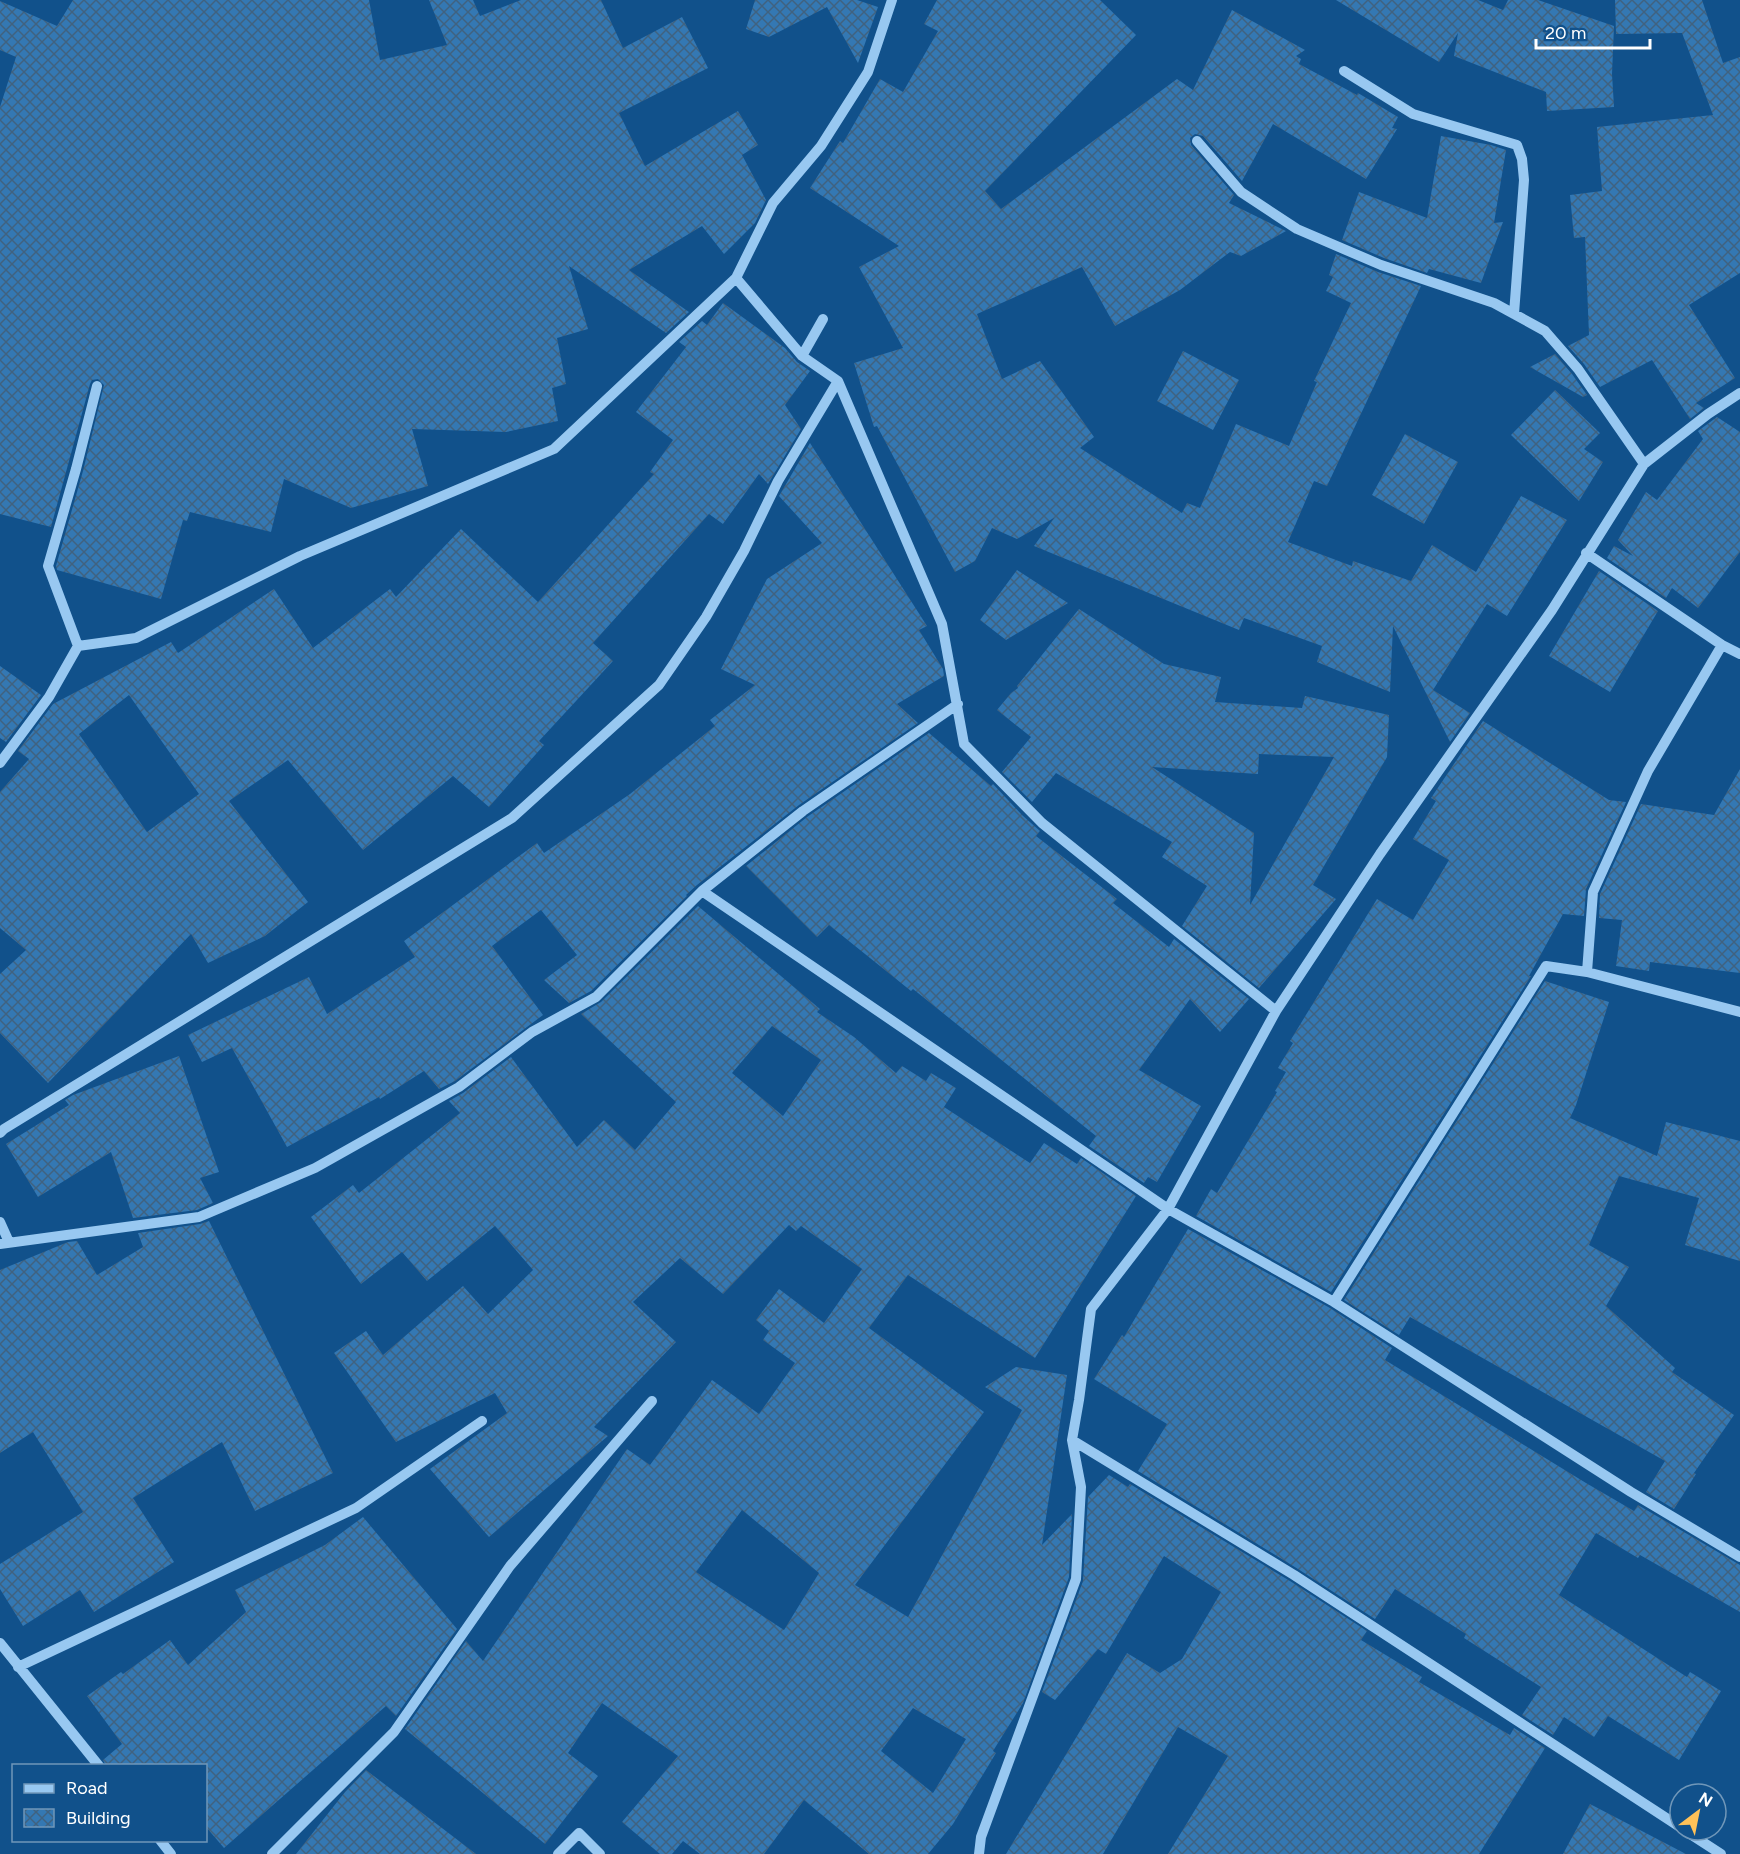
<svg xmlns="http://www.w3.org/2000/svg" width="1740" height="1854" font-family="Figtree,sans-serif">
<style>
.building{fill:url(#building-cross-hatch);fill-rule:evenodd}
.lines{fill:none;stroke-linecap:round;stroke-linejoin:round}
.minor{stroke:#98c8f1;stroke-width:10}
</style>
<defs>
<pattern id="building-cross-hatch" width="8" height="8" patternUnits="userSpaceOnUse" patternTransform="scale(1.5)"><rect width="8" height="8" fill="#3478b3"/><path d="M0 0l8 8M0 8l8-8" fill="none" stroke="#406280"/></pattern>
</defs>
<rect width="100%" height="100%" fill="#11518b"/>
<path class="building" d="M73,0H369L380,60L447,45L429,0H473L480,16L521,0H601L623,48L682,17L708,68L619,113L645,166L738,111L758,145L742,155L766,200L755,223L724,254L702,226L629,270L689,312L666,333L569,266L588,329L557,338L566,384L552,388L558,421L506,432L412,429L428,486L351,508L284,479L271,532L190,512L187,521L183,520L161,599L57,570L56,566L83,471L104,385L98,379L92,380L90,384L51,527L0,514V107L16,57L0,50V1L57,26Z
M755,0H857L878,7L858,63L827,7L769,37L746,29Z
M937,0H1100L1136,35L985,191L1001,209L1177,79L1193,90L1232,10L1305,50L1296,56L1301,59L1299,64L1357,95L1358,93L1398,117L1392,128L1397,129L1366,179L1273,124L1242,181L1203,136L1195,134L1190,138L1191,145L1234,195L1229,203L1286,231L1241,256L1230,252L1180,290L1115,326L1082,267L977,314L1002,379L1040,361L1094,437L1080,448L1182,513L1187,503L1200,508L1236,424L1289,446L1317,382L1314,381L1351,303L1326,291L1333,277L1329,275L1336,254L1378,272L1421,286L1327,486L1314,481L1288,542L1352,566L1353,561L1411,581L1432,545L1476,572L1521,496L1567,520L1507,616L1487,604L1433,690L1470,713L1450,742L1393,626L1390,692L1317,662L1322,646L1244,618L1239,630L1034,546L1054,518L1017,539L992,528L975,561L955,572L877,426L874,427L854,363L903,348L859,267L899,246L810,188L840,141L843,143L880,79L903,92L938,31L924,24Z
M1336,0H1478L1503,10L1508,0H1538L1614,26L1612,74L1614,107L1547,111L1546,92L1454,56L1458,33L1439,62Z
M1615,0H1702L1723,63L1740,57V273L1689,305L1735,378L1696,403L1704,408L1690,419L1652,360L1600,387L1584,364L1568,346L1589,335L1585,237L1574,238L1570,195L1602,191L1597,127L1713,115L1682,33L1616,34Z
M1441,136L1491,145L1506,150L1494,223L1503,222L1481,283L1429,269L1427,273L1384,258L1342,240L1359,192L1427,218Z
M723,303L785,348L797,362L810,371L785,405L801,429L768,484L759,474L723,524L709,514L593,643L613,661L539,741L544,745L489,807L453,776L363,850L288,760L229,801L308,902L265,936L208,963L191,934L48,1083L0,1033V974L26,950L0,928V792L29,759L18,751L53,704L171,642L178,653L274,589L313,648L390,589L396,597L461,529L538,602L654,474L650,472L673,440L636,412L686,347L679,342L702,321L707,325ZM129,695L199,794L147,832L79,734Z
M1183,351L1239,380L1213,430L1157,401Z
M1555,354L1572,374L1587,395L1583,397L1530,367Z
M1555,390L1600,433L1584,449L1603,462L1579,501L1511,435Z
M1717,417L1740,432V552L1698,608L1672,588L1666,598L1607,558L1614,546L1633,556L1618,540L1646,492L1657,500L1703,439L1698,431Z
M1405,434L1458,462L1424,524L1372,495Z
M810,443L927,626L919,630L943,669L944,676L897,704L918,723L799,805L697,885L686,895L687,896L591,991L569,1003L544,980L577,955L541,910L492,946L543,1015L455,1081L439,1089L424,1071L380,1099L379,1097L287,1147L232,1048L202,1062L188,1035L309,977L327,1014L415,957L404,941L537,843L544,853L630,794L715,726L710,720L755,685L721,669L767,579L822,543L779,496Z
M1017,570L1068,603L1006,640L980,620Z
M1599,571L1658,611L1610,692L1549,656Z
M1079,609L1164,664L1221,677L1215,702L1302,708L1305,696L1389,715L1387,757L1313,885L1336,899L1259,988L1182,926L1207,886L1162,857L1172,842L1056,773L1032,802L1002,772L1031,737L997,710L1011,693L1018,688L1017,686ZM1259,754L1334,757L1250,905L1254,833L1152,767L1258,774Z
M0,666L41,695L6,742L0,738Z
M1483,721L1609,800L1626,802L1586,889L1584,916L1563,914L1529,976H1531L1331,1292L1196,1216L1211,1189L1217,1193L1277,1092L1275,1091L1286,1072L1278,1068L1293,1043L1290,1041L1377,899L1413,920L1449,860L1413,839L1436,801L1431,798Z
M929,733L991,786L993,784L1022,815L1040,831L1036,836L1117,899L1113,903L1169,947L1174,939L1249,999L1220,1032L1190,999L1139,1070L1201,1106L1157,1182L1148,1177L1144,1183L1089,1146L1096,1136L913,989L911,991L829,925L817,937L746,866L807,817Z
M1740,769V973L1650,962L1649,971L1616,966L1622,920L1599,918L1600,894L1641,804L1714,815Z
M698,906L820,1009L817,1012L854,1037L896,1073L902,1066L926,1081L931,1073L956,1088L944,1107L1030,1163L1044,1143L1077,1164L1081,1158L1136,1196L1035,1358L908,1275L869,1328L984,1412L855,1585L908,1617L1022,1410L985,1387L1016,1367L1067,1375L1042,1545L1072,1514L1069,1577L1023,1703L993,1751L996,1753L953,1824L928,1854H869L804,1800L764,1854H700L683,1841L672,1854H660L622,1822L678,1756L602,1703L568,1753L598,1776L545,1844L405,1729L466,1641L483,1661L627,1449L650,1465L712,1380L759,1414L795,1363L763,1340L769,1331L756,1320L779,1289L824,1323L862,1269L801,1226L796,1231L789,1225L723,1294L680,1258L633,1302L676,1342L594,1427L608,1436L489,1537L430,1469L507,1413L495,1393L396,1442L334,1353L366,1331L383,1355L463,1286L488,1314L533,1270L495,1226L427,1281L402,1252L361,1284L311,1217L353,1185L359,1193L460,1113L449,1101L463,1093L511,1057L577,1147L604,1120L635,1150L676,1102L581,1014L601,1002ZM772,1026L821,1060L783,1116L732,1073ZM742,1510L819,1573L784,1630L696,1572ZM913,1708L966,1739L933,1793L881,1751Z
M1545,981L1609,1002L1576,1105L1570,1118L1657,1156L1666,1122L1740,1141V1261L1685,1245L1699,1198L1619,1176L1589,1245L1629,1267L1606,1306L1675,1368L1672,1372L1734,1415L1694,1473L1696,1474L1674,1509L1646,1492L1665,1461L1410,1317L1399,1335L1344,1300Z
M179,1056L219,1172L200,1178L213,1203L197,1210L133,1218L111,1152L38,1197L6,1144L69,1105L65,1100L73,1095Z
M209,1221L333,1473L255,1511L222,1442L133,1498L174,1562L94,1612L80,1590L23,1626L0,1589V1564L83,1512L33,1432L0,1453V1270L68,1242L77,1241L97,1275L143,1247L138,1233L200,1224Z
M1188,1229L1330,1308L1392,1348L1385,1360L1586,1483L1634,1511L1638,1505L1740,1565V1612L1640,1555L1638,1558L1596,1533L1559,1595L1687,1677L1690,1672L1721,1691L1679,1760L1608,1716L1594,1737L1564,1717L1553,1735L1522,1715L1541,1687L1464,1638L1466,1634L1395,1589L1375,1619L1298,1569L1138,1471L1167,1424L1094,1379L1122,1335L1124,1337Z
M1109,1475L1128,1487L1130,1484L1290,1581L1367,1631L1361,1640L1422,1677L1419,1682L1510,1735L1514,1728L1545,1748L1479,1854H1168L1228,1756L1178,1727L1103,1854H1006L1127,1653L1160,1673L1182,1659L1221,1592L1164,1556L1106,1654L1098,1649L1055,1700L1042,1692L1083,1581L1088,1497Z
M363,1517L457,1629L396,1716L386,1706L224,1848L206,1827V1766H106L103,1760L122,1744L87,1696L121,1672L123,1674L170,1640L188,1665L246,1612L235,1590L325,1545Z
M366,1770L476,1854H296L345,1792Z
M1590,1804L1686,1854H1563Z"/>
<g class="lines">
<path class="minor" d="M1344,71L1413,114L1517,145L1522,159L1524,180L1514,314
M1197,141L1241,192L1297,229L1381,265L1494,303L1545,331L1578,369L1644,464
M736,278L802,356L838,381L942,624L964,744L1042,823L1276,1011
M802,356L823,319
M1586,553L1722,645L1740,654
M78,646L48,566L76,469L97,386
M0,763L49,697L78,646L136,638L300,556L554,449L736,278L773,203L821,146L868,72L892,0
M702,891L1168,1209L1334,1302L1631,1492L1740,1557
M1587,972L1593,892L1648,771L1722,645
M0,1133L4,1129L512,818L659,685L706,617L744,551L778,481L838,381
M0,1222L9,1242
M0,1244L199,1217L315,1168L459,1087L532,1032L596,997L702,891L803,811L958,704
M1334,1302L1546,966L1587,972L1740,1012
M1072,1440L1294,1575L1680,1827
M0,1643L99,1766
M18,1667L356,1508L482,1421
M1684,1830L1721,1854
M160,1840L171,1854
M272,1854L394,1732L510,1566L652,1401
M558,1854L579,1833L600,1854
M979,1854L981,1837L1076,1579L1081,1487L1072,1440L1079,1400L1091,1309L1168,1209L1276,1011L1380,854L1552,610L1644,464L1708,414L1740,393"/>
</g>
<rect x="12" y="1764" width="195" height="78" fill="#11518b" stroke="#7097b9" stroke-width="1.5"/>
<rect x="24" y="1784" width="30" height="9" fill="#98c8f1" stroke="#7097b9" stroke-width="1.5"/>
<text x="66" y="1794" font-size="18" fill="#ffffff">Road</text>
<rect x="24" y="1809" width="30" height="18" fill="url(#building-cross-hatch)" stroke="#7097b9" stroke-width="1.5"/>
<text x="66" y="1824" font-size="18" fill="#ffffff">Building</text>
<g transform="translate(1698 1812) rotate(32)"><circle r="28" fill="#11518b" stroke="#7097b9" stroke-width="1.5"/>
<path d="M0-4.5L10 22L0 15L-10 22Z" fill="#ffc158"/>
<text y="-9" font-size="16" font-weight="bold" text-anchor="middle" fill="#ffffff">N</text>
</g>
<path d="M1536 39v9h114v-9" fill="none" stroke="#ffffff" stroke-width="3"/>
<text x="1545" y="39" font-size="18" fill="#ffffff" stroke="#11518b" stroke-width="4.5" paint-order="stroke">20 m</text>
</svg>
